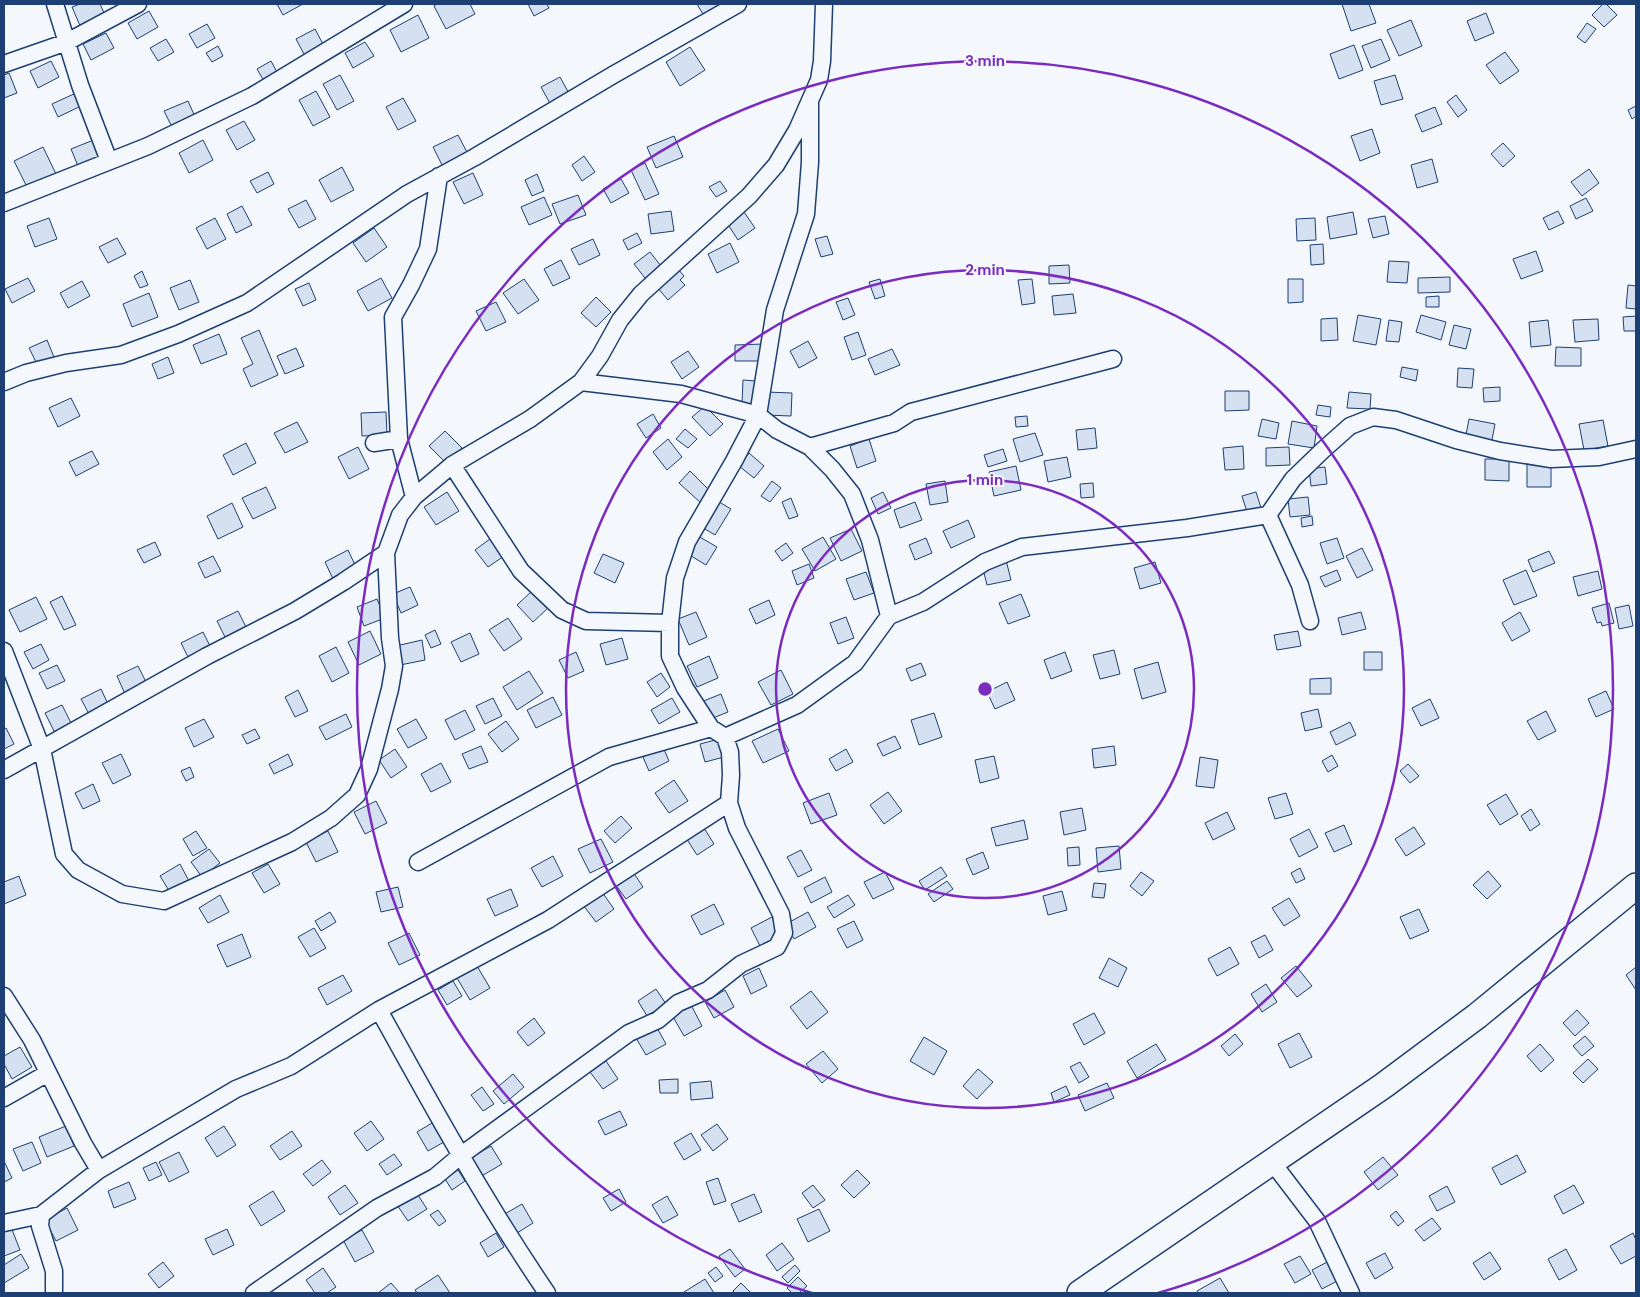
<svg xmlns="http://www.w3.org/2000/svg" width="1640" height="1297" font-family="'DM Sans',sans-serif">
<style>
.building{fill:#d5e0f0;stroke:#1d3f73}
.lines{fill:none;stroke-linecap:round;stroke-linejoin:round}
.minor-casing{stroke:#1d3f73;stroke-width:19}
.primary-casing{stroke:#1d3f73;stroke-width:28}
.minor{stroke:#f4f7fb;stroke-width:16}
.primary{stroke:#f4f7fb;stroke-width:25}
.ring{fill:none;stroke:#7b2cbf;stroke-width:2.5}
.centre{fill:#7b2cbf;stroke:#f4f7fb;stroke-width:2.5}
.ring-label{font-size:15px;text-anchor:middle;font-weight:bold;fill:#7b2cbf;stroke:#f4f7fb;stroke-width:4;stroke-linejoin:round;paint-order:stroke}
</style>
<rect width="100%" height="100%" fill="#f4f7fb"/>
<path class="building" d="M80,4H100L106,17L81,28L72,7Z
M277,4H303L283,15Z
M437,4H470L475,14L446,29L434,6Z
M528,4H547L549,8L534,16Z
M697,4H727L704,16Z
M1342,4H1369L1376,23L1351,31Z
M1603,4H1606L1617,15L1604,27L1592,15Z
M149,11L158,27L137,39L128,23Z
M1486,13L1494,33L1475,41L1467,21Z
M418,15L429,38L401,52L390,30Z
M1411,20L1422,46L1399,56L1387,30Z
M1587,23L1596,29L1585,43L1577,37Z
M207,24L215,38L197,48L189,34Z
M315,29L324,46L305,56L296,39Z
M106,33L114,48L91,60L83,44Z
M166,39L174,52L158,61L150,48Z
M1381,39L1390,60L1371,68L1362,46Z
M365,42L374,56L353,68L345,53Z
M1354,45L1363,70L1339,79L1330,54Z
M218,46L223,56L212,62L206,53Z
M690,47L705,70L680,86L666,62Z
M1505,52L1519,71L1500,84L1486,65Z
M51,61L59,77L38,88L30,71Z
M271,61L278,74L264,81L257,69Z
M9,73L17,93L4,98V75Z
M340,75L354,101L337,110L323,84Z
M1395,75L1403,99L1381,105L1374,81Z
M560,77L571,97L552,107L541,87Z
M316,91L330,117L313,126L299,100Z
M76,93L81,106L58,117L52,104Z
M1456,95L1467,110L1458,117L1447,102Z
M403,98L416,121L398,130L386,107Z
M188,101L196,119L173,129L164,111Z
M1636,106V116L1632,119L1628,110Z
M1435,107L1442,124L1422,132L1415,115Z
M244,121L255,140L237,150L226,130Z
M1372,129L1380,153L1360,161L1351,136Z
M458,135L468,154L443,167L433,147Z
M674,136L683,157L656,168L647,147Z
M96,139L104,155L78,166L71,149Z
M203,140L213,160L189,173L179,153Z
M1503,143L1515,156L1503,167L1491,154Z
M43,147L56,174L27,187L14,161Z
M584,156L595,172L582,181L572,165Z
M1432,159L1438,182L1417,188L1411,165Z
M645,163L659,194L645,200L631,170Z
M342,167L354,190L331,202L319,180Z
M1589,169L1599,183L1582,196L1571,182Z
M268,172L274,184L257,193L250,181Z
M473,173L483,195L464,204L453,182Z
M537,174L544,191L532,196L525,180Z
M621,179L629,193L611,203L603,189Z
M720,181L727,191L716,197L709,187Z
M578,195L586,215L560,224L552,204Z
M544,197L552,215L529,225L521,207Z
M1586,198L1593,211L1576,219L1570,206Z
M306,200L316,219L299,228L288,209Z
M242,206L252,225L236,233L227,214Z
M671,211L674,231L651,234L648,214Z
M1558,211L1564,223L1549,230L1543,218Z
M744,212L755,228L738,240L727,223Z
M1353,212L1357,234L1330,239L1327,217Z
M1385,216L1389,234L1373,238L1368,219Z
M49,218L57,239L35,247L27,226Z
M215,218L226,239L207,249L196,228Z
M1315,218L1316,240L1297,241L1296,219Z
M374,228L387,247L366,262L353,243Z
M637,233L642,243L628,250L623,240Z
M827,236L833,254L821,257L815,239Z
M117,238L126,254L108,263L99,247Z
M593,239L600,255L579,265L571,249Z
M730,243L739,262L717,273L708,254Z
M1323,244L1324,264L1311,265L1310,245Z
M1536,251L1543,271L1521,279L1513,259Z
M650,252L661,266L645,278L634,264Z
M561,260L570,278L553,286L544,269Z
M1389,261L1409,262L1407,283L1387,282Z
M1069,265L1070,283L1049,284V266Z
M678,269L684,276L680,280L685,285L668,300L657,287Z
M142,271L148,285L140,288L134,276Z
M1450,277V292L1418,293V278Z
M28,278L35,291L12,303L5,289Z
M381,278L392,298L368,311L357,291Z
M524,279L539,300L518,314L503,293Z
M880,279L885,296L875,299L869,282Z
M1032,279L1035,303L1022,305L1018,280Z
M1288,279H1303V302L1288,303Z
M190,280L199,302L179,310L170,288Z
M82,281L90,296L68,308L60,293Z
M309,283L316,300L303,306L295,289Z
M1628,285L1636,286V309L1626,308Z
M149,293L158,317L132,327L123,304Z
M1073,294L1076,313L1054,315L1052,296Z
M1439,296V307H1426V297Z
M596,297L611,312L596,327L581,313Z
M848,298L855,315L843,320L836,302Z
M496,302L506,322L486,331L476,311Z
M1358,315L1381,319L1376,345L1353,341Z
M1421,315L1446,322L1441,340L1416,332Z
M1636,316V331H1624L1623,317Z
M1337,318L1338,340L1321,341V319Z
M1598,319L1599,340L1575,342L1573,320Z
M1389,320L1402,322L1399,342L1386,341Z
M1548,320L1551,345L1531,347L1529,322Z
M1454,325L1471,329L1466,349L1449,345Z
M259,330L278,375L251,387L243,369L253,364L241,338Z
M858,332L866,355L852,360L844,337Z
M219,334L227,354L201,364L193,345Z
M47,340L54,357L37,364L29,348Z
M808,341L817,358L799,368L790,351Z
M763,344V361H735V345Z
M1556,347L1581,348V366H1555Z
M296,348L304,366L285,374L277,356Z
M892,349L900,365L875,375L868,359Z
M688,351L699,367L682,379L671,362Z
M168,357L174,373L158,379L152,364Z
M1402,367L1418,370L1416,381L1400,377Z
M1458,368L1474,369L1472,388L1457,387Z
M743,380L756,381L755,405L742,404Z
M1500,387V401L1484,402L1483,388Z
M1225,391H1249V410L1225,411Z
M766,392L792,393L791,416L765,415Z
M1349,392L1371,394L1370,409L1347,408Z
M71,398L80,416L58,427L49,408Z
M1318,405L1331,407L1330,417L1316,415Z
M705,406L723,424L710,436L692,417Z
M386,412L387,435L362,436L361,413Z
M653,414L661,428L646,438L637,424Z
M1027,416L1028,426L1016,427L1015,417Z
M1262,419L1279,423L1276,439L1258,436Z
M1469,419L1495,424L1491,445L1465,440Z
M1603,420L1608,446L1584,450L1579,424Z
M1292,421L1317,426L1314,448L1288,444Z
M297,422L308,442L285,453L274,433Z
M1095,428L1097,448L1078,450L1076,430Z
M685,429L697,439L688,448L676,439Z
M445,431L462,448L446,463L429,446Z
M1035,433L1043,455L1020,462L1013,439Z
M668,439L682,457L667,470L653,452Z
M869,439L876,461L857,468L850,446Z
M246,443L256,463L233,475L223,455Z
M1243,446L1244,469L1225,470L1223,448Z
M358,447L369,469L349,479L338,457Z
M1289,447L1290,465L1266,466V448Z
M1003,449L1007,461L988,467L984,455Z
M92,451L99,464L76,476L69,462Z
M749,453L764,466L754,478L739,466Z
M1067,457L1071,477L1048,482L1044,461Z
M1485,459H1509V481L1485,480Z
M1551,462V487H1527V463Z
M1016,466L1021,490L994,496L989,472Z
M1325,467L1327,484L1311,486L1309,469Z
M690,471L712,493L702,504L679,483Z
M772,481L781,488L770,502L761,496Z
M945,481L948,502L930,505L926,484Z
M1093,483L1094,497L1081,498L1080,484Z
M266,487L276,508L253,519L242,498Z
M447,492L459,511L436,525L424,507Z
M883,492L891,508L878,514L871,498Z
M1256,492L1262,511L1248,515L1242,496Z
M1308,497L1310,515L1290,517L1288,499Z
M791,498L798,516L789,519L782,502Z
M716,500L731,509L715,535L700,526Z
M915,502L922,520L900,528L894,510Z
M232,503L243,527L218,539L207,516Z
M1312,516L1313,525L1302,527L1301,518Z
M968,520L975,537L951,548L943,531Z
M851,529L862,551L841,561L830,538Z
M494,536L507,554L488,567L475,550Z
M698,536L717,547L706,565L688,554Z
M823,537L836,559L815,571L802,549Z
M926,538L932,553L915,560L909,545Z
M1337,538L1344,558L1327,564L1320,543Z
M155,542L161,555L144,563L137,550Z
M786,543L793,553L782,561L775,551Z
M1362,548L1373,570L1357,578L1346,556Z
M348,550L356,567L333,579L325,562Z
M1549,551L1555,563L1533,572L1528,560Z
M603,554L624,563L615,583L594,573Z
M213,556L221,571L205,578L198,563Z
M1006,560L1011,580L987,585L982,565Z
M1155,562L1161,583L1140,589L1134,568Z
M809,564L814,578L797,585L792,571Z
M1337,570L1341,580L1325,587L1320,577Z
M1526,570L1537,596L1514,605L1503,580Z
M1598,571L1602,589L1578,596L1573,577Z
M866,572L874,593L854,600L846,579Z
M410,587L418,605L401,613L393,594Z
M532,591L548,608L533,622L517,605Z
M1021,594L1030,616L1008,624L999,603Z
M62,596L76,625L64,630L50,602Z
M36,597L47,619L20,632L9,610Z
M377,599L385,618L364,626L357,607Z
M769,600L775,615L756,624L749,609Z
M1609,603L1614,623L1602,626L1601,622L1597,623L1592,608Z
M1629,605L1633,626L1619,629L1615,608Z
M238,611L248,631L227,641L217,621Z
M696,612L707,637L689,645L678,619Z
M1361,612L1366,629L1342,635L1338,618Z
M1520,612L1530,631L1512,641L1502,623Z
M846,617L854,638L838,644L830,623Z
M508,618L522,639L504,651L489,630Z
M435,630L441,644L431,648L425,635Z
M370,631L381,654L359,665L348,642Z
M1298,631L1301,646L1277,650L1274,635Z
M203,632L211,648L189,659L181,643Z
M470,633L479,654L461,662L451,642Z
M622,638L628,659L606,665L600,644Z
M422,640L425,660L400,665L396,646Z
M41,644L49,660L33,669L24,652Z
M336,647L349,673L332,682L319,656Z
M1114,650L1120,674L1100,679L1093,655Z
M576,652L584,671L568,678L559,660Z
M1065,652L1072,671L1051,679L1044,660Z
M1364,652H1382V670H1364Z
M709,656L718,678L697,687L687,666Z
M1158,662L1166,692L1142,699L1134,669Z
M921,663L926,675L911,681L906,669Z
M57,665L65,681L47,689L39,673Z
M138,666L147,684L125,694L117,676Z
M781,670L793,694L771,705L758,682Z
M529,671L543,693L517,710L503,687Z
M661,673L670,687L657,697L647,682Z
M1331,678V694H1310V679Z
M1007,682L1015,700L995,709L987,692Z
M101,689L108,704L89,714L81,699Z
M298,690L308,711L295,717L285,697Z
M1606,691L1614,709L1596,717L1588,699Z
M721,694L728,712L708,720L701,702Z
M553,697L562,715L536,728L527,710Z
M493,698L502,716L485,724L476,706Z
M672,698L680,712L659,724L651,710Z
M1430,699L1439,718L1421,726L1412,708Z
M62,705L72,725L55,733L45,713Z
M1318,709L1322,727L1305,731L1301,713Z
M465,710L475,730L455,740L445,720Z
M1546,711L1556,731L1538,740L1527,721Z
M934,713L942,737L919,745L911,720Z
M346,714L352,727L326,740L319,727Z
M204,719L214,737L194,747L185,728Z
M416,719L427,738L408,748L397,729Z
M506,721L519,739L502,752L488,734Z
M1350,722L1356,735L1336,745L1330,732Z
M6,728L14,744L4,749V729Z
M255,729L260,738L247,744L242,735Z
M778,729L789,751L763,763L752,741Z
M895,736L901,748L883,756L877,744Z
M723,738L728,756L705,762L700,744Z
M481,746L488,762L469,769L462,754Z
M1114,746L1116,765L1094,768L1092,749Z
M663,747L669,761L649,771L643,757Z
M395,749L407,767L391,778L379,760Z
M846,749L853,762L836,771L829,759Z
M121,754L131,775L113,784L102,763Z
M288,754L293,765L274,774L269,764Z
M1332,755L1338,766L1328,772L1322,761Z
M994,756L999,778L980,783L975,760Z
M1200,757L1218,760L1214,788L1196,786Z
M441,763L451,782L431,792L421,774Z
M1408,764L1419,776L1410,783L1400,771Z
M190,767L194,777L186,781L181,771Z
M674,780L688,801L669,813L655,793Z
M93,784L100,801L83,809L75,793Z
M888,792L902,811L884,824L870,805Z
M829,793L837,815L811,824L803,803Z
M1286,793L1293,814L1275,819L1268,798Z
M1506,794L1518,814L1500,825L1487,805Z
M376,801L387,823L365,834L354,812Z
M1082,808L1086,830L1064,835L1060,812Z
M1531,809L1540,824L1530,831L1521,816Z
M1227,812L1235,829L1213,840L1205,823Z
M621,816L632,828L615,843L604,831Z
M1024,820L1028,839L996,846L991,828Z
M1344,825L1352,844L1334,852L1325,833Z
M1414,827L1425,844L1406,856L1395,839Z
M704,828L714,844L697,855L686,838Z
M1309,829L1318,847L1299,857L1290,839Z
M196,831L207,848L193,856L183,839Z
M328,831L338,852L316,862L306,842Z
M601,839L613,862L590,873L578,849Z
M1119,846L1121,869L1098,872L1096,848Z
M1079,847L1080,865L1068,866L1067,848Z
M209,849L220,863L202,877L191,862Z
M801,850L812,870L798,877L787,857Z
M983,852L989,868L973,875L966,859Z
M553,856L563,876L542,887L531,868Z
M180,864L190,883L171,894L160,876Z
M268,864L280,884L264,893L252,873Z
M941,867L947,876L925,890L919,881Z
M1300,868L1305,879L1296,883L1291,873Z
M1488,871L1501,886L1487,899L1473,885Z
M633,872L643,887L626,899L615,884Z
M885,872L894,889L873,899L864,882Z
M1141,872L1154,881L1142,896L1130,886Z
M19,876L26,895L4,904V882Z
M825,877L832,892L811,903L804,888Z
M947,881L953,889L934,902L928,894Z
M1094,883L1106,884L1104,898L1092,897Z
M398,887L403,907L381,912L376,892Z
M511,889L518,906L495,916L487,899Z
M1062,891L1067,910L1048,915L1043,896Z
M602,892L614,909L596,922L583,905Z
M220,895L229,912L208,923L199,908Z
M848,895L855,905L834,918L827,907Z
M1289,898L1300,916L1284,926L1272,908Z
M714,904L724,924L701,935L691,916Z
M1419,909L1429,931L1410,939L1400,917Z
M330,912L336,922L321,931L315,921Z
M808,912L816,927L794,939L786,924Z
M772,917L781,935L760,946L751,928Z
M854,921L863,940L847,948L837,929Z
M314,928L326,948L310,957L298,937Z
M409,933L420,955L399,965L388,943Z
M242,934L251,957L227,967L217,945Z
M1265,935L1273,950L1259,958L1251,942Z
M1230,947L1239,964L1217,976L1208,959Z
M1109,958L1127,968L1118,987L1099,978Z
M477,966L490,988L470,1000L457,978Z
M1296,966L1312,986L1297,997L1281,978Z
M1636,967V990L1626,975Z
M759,968L767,986L751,994L743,976Z
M343,975L352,991L327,1005L318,988Z
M453,981L462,996L447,1005L438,990Z
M1266,984L1277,1002L1262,1012L1251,994Z
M656,989L666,1004L647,1016L638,1001Z
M725,990L734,1007L714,1018L705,1002Z
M811,991L828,1012L807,1029L790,1007Z
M691,1005L702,1026L684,1036L672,1015Z
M1577,1010L1589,1023L1575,1036L1563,1023Z
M1094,1013L1105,1033L1084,1045L1073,1024Z
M534,1018L545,1033L528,1046L517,1032Z
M656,1026L666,1044L646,1055L636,1038Z
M1299,1033L1312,1057L1290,1068L1278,1044Z
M1235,1034L1243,1044L1229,1056L1221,1046Z
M1585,1036L1594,1046L1582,1056L1573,1046Z
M924,1037L947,1051L934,1075L910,1061Z
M1156,1044L1166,1060L1137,1078L1127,1061Z
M1540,1044L1554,1060L1541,1072L1527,1056Z
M20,1047L32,1067L12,1079L4,1064V1056Z
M823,1051L838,1069L822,1083L806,1064Z
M1588,1059L1598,1069L1583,1083L1573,1073Z
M606,1061L618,1079L603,1089L590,1072Z
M1080,1062L1089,1077L1079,1083L1070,1067Z
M978,1069L993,1082L977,1099L963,1086Z
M513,1074L524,1087L504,1104L493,1091Z
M678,1079V1093H660L659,1080Z
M711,1081L713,1098L691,1100L690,1083Z
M1107,1083L1114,1098L1085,1111L1078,1095Z
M1066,1086L1070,1095L1054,1102L1051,1093Z
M482,1087L494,1104L483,1111L471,1095Z
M620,1111L627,1125L605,1135L598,1121Z
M371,1121L384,1139L367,1151L354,1133Z
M432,1123L444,1142L428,1151L417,1132Z
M717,1124L728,1139L713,1151L701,1135Z
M66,1126L74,1146L47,1157L39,1137Z
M224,1126L236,1145L217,1157L205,1138Z
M292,1131L302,1146L280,1160L270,1146Z
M691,1133L701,1150L684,1160L674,1143Z
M32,1142L41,1163L23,1171L13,1149Z
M491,1146L502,1164L480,1177L469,1159Z
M179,1152L189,1172L169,1182L159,1162Z
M394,1154L402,1165L387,1175L379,1164Z
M1517,1155L1526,1172L1501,1185L1492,1168Z
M1383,1157L1398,1175L1378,1190L1364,1172Z
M322,1160L331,1172L313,1186L303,1174Z
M4,1161L12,1178L4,1182Z
M156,1162L162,1175L149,1181L143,1168Z
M458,1170L465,1181L452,1190L445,1179Z
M857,1170L870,1183L854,1198L841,1185Z
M718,1178L726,1201L714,1205L706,1182Z
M129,1182L136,1199L114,1208L108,1191Z
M345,1185L358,1203L340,1215L328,1197Z
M813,1185L825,1200L813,1208L802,1193Z
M1574,1185L1584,1203L1563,1214L1554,1196Z
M1447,1186L1455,1202L1437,1211L1429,1196Z
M619,1189L626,1202L611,1211L603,1198Z
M273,1191L285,1211L261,1226L249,1206Z
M416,1192L427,1209L408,1221L397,1205Z
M754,1194L762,1212L739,1222L731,1204Z
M667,1196L678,1215L663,1223L652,1205Z
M522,1204L533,1223L514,1235L503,1215Z
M67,1208L78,1230L56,1241L45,1220Z
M819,1209L830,1231L808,1242L797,1219Z
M438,1210L446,1221L439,1226L430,1215Z
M1396,1211L1404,1221L1398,1226L1390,1216Z
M1432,1218L1441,1229L1424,1241L1415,1230Z
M11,1227L20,1250L4,1256V1229Z
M227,1229L234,1245L213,1255L205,1239Z
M362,1230L374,1252L355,1262L343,1240Z
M496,1233L504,1247L488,1257L480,1243Z
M1633,1233L1636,1240V1256L1621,1264L1610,1246Z
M782,1243L794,1259L777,1271L766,1255Z
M730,1249L745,1269L735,1277L719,1256Z
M1566,1249L1577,1270L1559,1280L1548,1259Z
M1490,1252L1501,1269L1484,1280L1473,1263Z
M1385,1253L1393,1268L1375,1279L1366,1263Z
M21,1254L29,1268L4,1283V1265Z
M1300,1256L1311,1274L1295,1283L1284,1264Z
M1329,1261L1339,1280L1322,1289L1312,1270Z
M163,1262L174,1276L159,1288L148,1274Z
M795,1265L800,1271L788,1283L782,1277Z
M716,1267L723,1276L715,1282L708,1273Z
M323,1268L336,1287L327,1293H315L306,1280Z
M438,1275L450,1293H417L415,1290Z
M798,1277L807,1286L799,1293H792L787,1288Z
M1220,1278L1229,1293H1198L1197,1291Z
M705,1279L714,1293H685L684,1292Z
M391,1283L400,1293H378Z
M741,1283L751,1293H735L733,1291Z"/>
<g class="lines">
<g class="minor-casing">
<path id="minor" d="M55,4L80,85L109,161
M4,64L67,42L138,4
M4,203L148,146L252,96L404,4
M4,382L26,373L66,363L121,355L178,334L247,303L407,194L475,157L613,75L738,4
M581,382L681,394L758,415L777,430L810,447L832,469L852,494L870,540L889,616
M374,443L399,439
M810,447L894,423L911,412L1113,359
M452,465L521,571L562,610L586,621L670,623
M414,497L399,439L393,317L411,285L428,249L439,176
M1268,515L1300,585L1310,621
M4,651L42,749L64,854L78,870L122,894L164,901L292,842L331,818L357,795L369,769L390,689L394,666L390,638L386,553
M725,737L797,705L855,663L889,616L923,602L985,562L1022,547L1187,528L1268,515L1293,479L1323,450L1350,426L1373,417L1396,420L1456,440L1500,451L1551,459L1599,457L1636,449
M4,770L207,656L295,611L343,582L386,553L400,515L414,497L452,465L530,419L581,382L600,356L620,320L641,294L749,196L776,165L797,130L819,80L822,61L824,4
M418,862L609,757L711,728
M4,996L32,1040L83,1143L99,1170
M379,1010C432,1106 485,1202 547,1293
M4,1098L48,1073
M1272,1162L1317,1221L1351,1293
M4,1223L41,1215
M54,1293V1271L40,1226L41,1215L99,1170L236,1089L291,1066L379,1010L548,920L729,803
M254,1293L377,1208L435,1177L460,1156L629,1033L658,1020L678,1003L708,990L741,964L777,947L784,933L781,914L737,828L729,803L731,775L730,752L725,737L711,728L685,688L670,656V623L675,578L687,542L734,461L758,415L775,310L806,214L810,162V103"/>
</g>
<g class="primary-casing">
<path id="primary" d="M1080,1293L1383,1086L1477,1016L1636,886"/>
</g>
<use href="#minor" class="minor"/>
<use href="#primary" class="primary"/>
</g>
<g class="ring">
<circle cx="985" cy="689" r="209"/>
<circle cx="985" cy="689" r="419"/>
<path d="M812 1293A628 628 0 1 1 1158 1293"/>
</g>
<circle cx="985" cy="689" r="8" class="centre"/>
<g class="ring-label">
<text x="985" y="66">3 min</text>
<text x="985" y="275">2 min</text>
<text x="985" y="485">1 min</text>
</g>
<rect width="1640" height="1297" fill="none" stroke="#1d3f73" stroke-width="10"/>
</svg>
